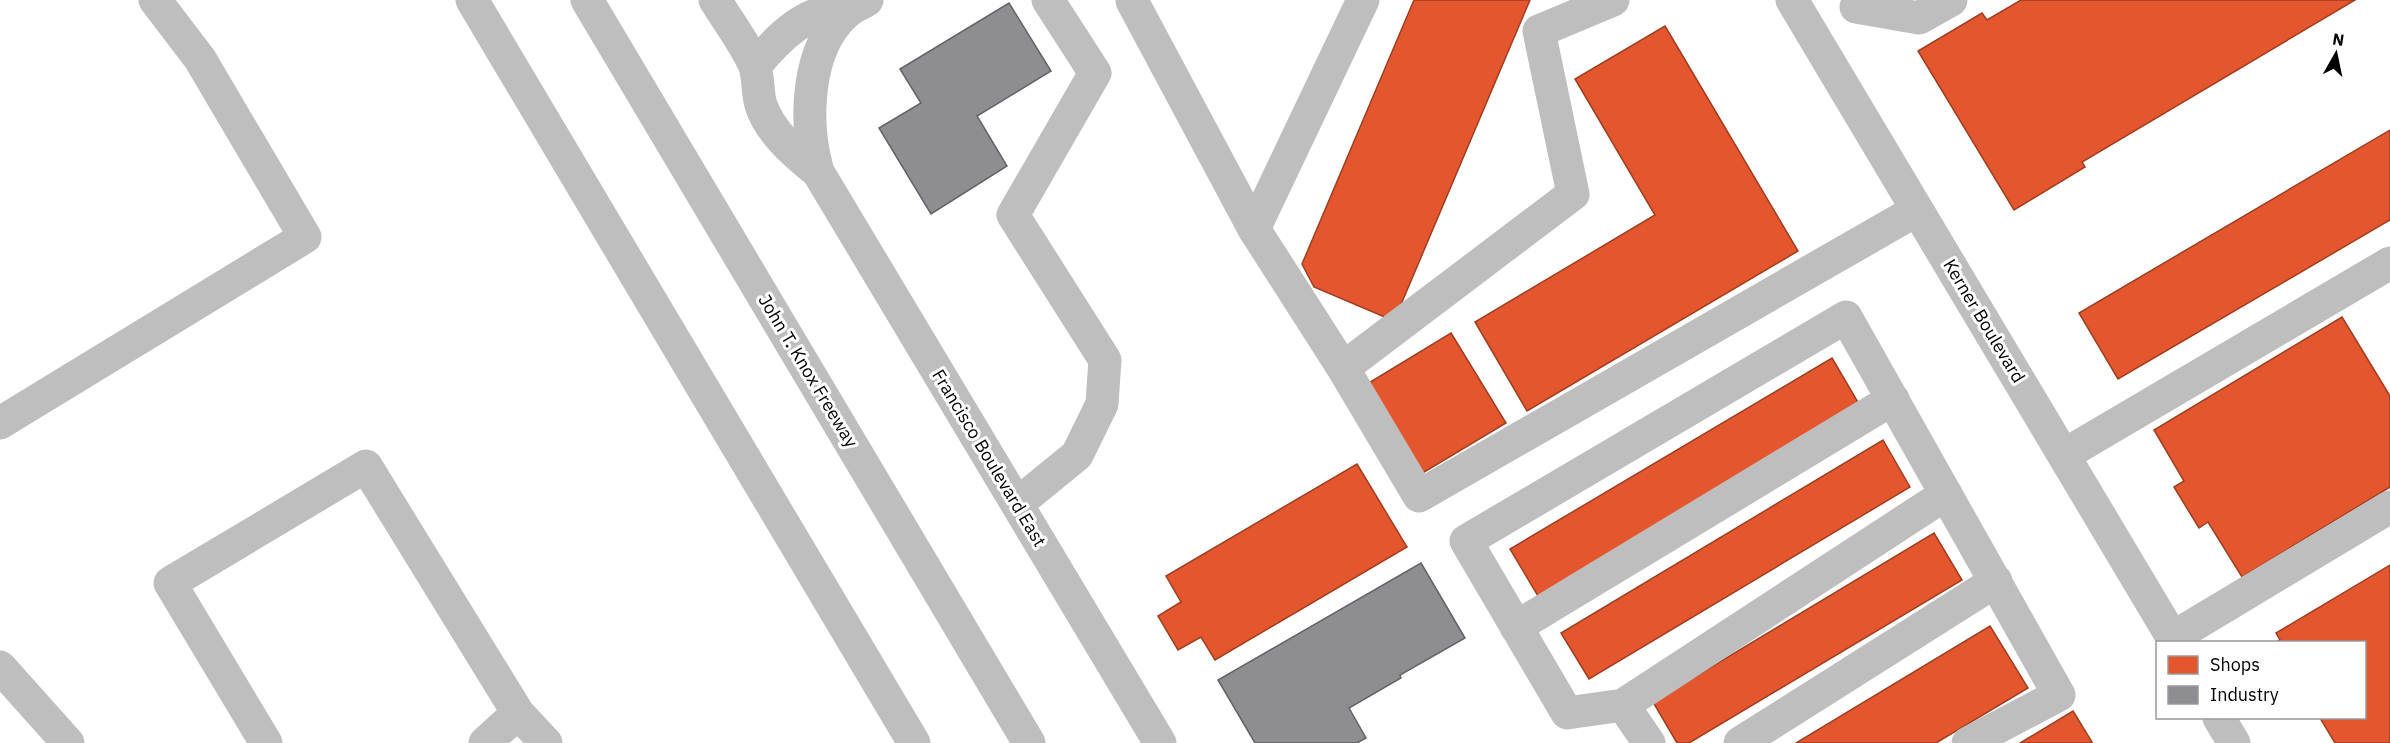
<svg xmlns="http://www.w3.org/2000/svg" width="2390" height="743" font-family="'IBM Plex Sans',sans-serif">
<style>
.shops{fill:#e4572e;stroke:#a03d20;stroke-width:1.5}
.industry{fill:#8d8d92;stroke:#636366;stroke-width:1.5}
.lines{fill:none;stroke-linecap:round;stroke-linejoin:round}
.minor{stroke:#bebebe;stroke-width:33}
.highway{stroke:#bebebe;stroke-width:33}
.labels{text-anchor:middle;stroke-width:6;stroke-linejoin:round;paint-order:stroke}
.street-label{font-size:18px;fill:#000;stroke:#fff}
</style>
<rect width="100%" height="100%" fill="#fff"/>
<path class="shops" d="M1414,0H1530L1394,321L1314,287L1302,264Z
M2021,0H2355L2082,162L2085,167L2014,210L1918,51L1982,13L1987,20Z
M1665,26L1798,251L1527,411L1475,322L1655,215L1575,79Z
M2390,130V220L2118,379L2079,313Z
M2342,317L2390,396V487L2242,577L2208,522L2199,528L2174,487L2184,481L2154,430Z
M1451,333L1506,423L1421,474L1367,384Z
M1832,358L1859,404L1538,596L1510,549Z
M1883,440L1910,487L1589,679L1561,633Z
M1357,464L1407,547L1215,660L1201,637L1178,650L1158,616L1181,602L1166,576Z
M1934,533L1962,580L1689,743H1677L1653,702Z
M2390,565V743H2335L2320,718H2364V642H2276L2280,640L2276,633Z
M1990,626L2028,688L1936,743H1796Z
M2073,711L2092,742L2089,743H2020Z"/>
<path class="industry" d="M1009,3L1051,71L977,116L1007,166L931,214L879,128L921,103L900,69Z
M1421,563L1465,638L1400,675L1401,678L1349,708L1366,738L1357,743H1255L1218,680Z"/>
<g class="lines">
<path class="minor" d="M715,0C728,21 744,42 754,64C759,76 757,93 761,105C770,133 797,155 818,172
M867,0C861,4 853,7 847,12C805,48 804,124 818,172L1160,743
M1363,0L1254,229L1343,368L1573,194L1539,31L1613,0
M1792,0L2175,642
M1132,1L1254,229
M1856,7L1919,18L1951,0
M755,66C776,40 810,4 847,12
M1343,368L1419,496L1917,210
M0,423L305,237L200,59L155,0
M2064,455L2390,263
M1017,504L1077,455L1102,404L1105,360L1013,215L1095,73L1048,0
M1516,627L1893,399
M2172,638L2390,507
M0,667L68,743
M1623,705L1946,494
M2219,718L2234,743
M266,743L170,583L366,466L518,713L546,743
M485,743L518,713
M1649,743L1623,705L1567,713L1466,541L1846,317L2059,695L1968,743
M1740,743L1996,581"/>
<path class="highway" d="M472,0L914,743
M587,0L1029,743"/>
</g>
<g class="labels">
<g class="street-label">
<text transform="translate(1984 321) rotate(59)" y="6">Kerner Boulevard</text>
<text transform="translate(808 371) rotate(59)" y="6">John T. Knox Freeway</text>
<text transform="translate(989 458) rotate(59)" y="6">Francisco Boulevard East</text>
</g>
</g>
<rect x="2156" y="641" width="210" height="78" fill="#ffffff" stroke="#999999" stroke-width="1.5"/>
<rect x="2168" y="656" width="30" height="18" fill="#e4572e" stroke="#999999" stroke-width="1.5"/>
<text x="2210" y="671" font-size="18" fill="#000000">Shops</text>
<rect x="2168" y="686" width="30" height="18" fill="#8d8d92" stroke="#999999" stroke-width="1.5"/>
<text x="2210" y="701" font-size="18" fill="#000000">Industry</text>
<g transform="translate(2336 54) rotate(9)" stroke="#ffffff" stroke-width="4.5" paint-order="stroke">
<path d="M0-4.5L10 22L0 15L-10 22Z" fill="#000000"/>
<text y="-9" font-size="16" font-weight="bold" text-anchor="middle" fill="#000000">N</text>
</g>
</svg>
